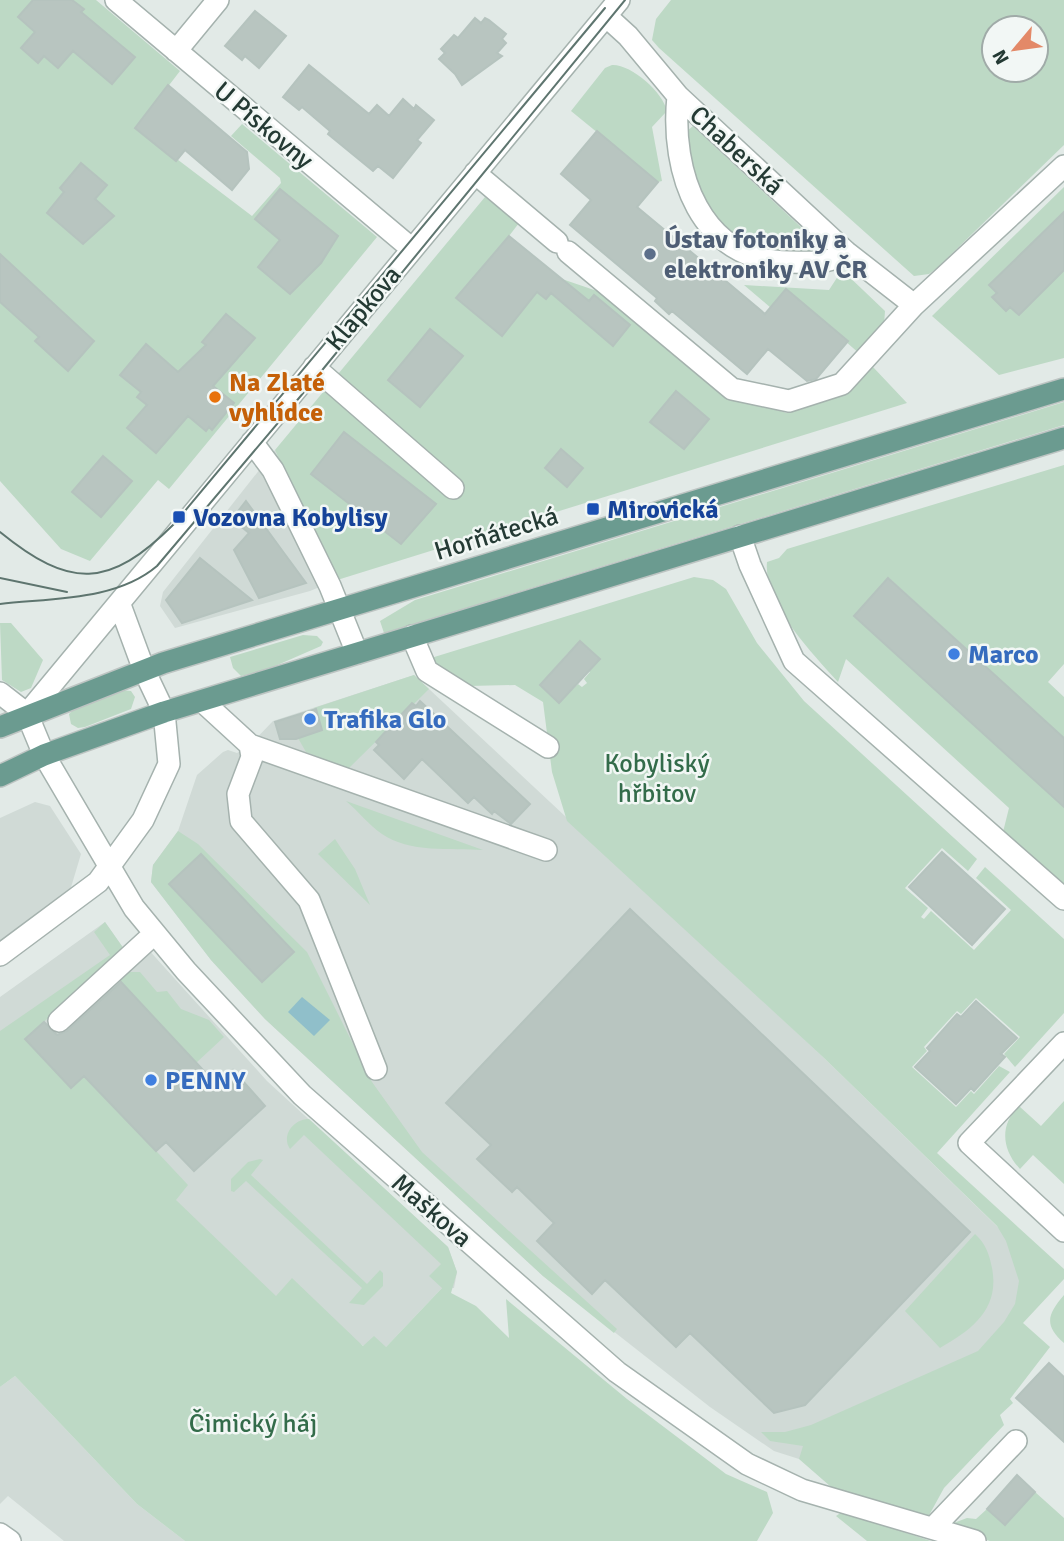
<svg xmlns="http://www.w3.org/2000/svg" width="1064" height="1541" font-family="Signika,sans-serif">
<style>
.built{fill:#d0dad6}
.green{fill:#bdd9c5;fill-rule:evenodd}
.water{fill:#90bfca}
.building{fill:#b8c5c0;stroke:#b5c3be;stroke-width:2}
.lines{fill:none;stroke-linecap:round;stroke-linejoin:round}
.minor-casing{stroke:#a5b2ae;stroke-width:24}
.major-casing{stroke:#bdc4c2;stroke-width:24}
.minor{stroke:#fff;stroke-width:21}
.major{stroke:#6b9b90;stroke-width:21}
.tram{stroke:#5e756f;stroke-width:2}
.service-dot{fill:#5c6f8a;stroke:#f2f7f5;stroke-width:2.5}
.food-dot{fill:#e8710a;stroke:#f2f7f5;stroke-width:2.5}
.transit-dot{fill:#1a4fb4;stroke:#f2f7f5;stroke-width:2.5}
.shop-dot{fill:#3f7fe0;stroke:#f2f7f5;stroke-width:2.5}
.labels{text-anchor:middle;stroke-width:5;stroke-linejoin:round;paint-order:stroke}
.street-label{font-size:26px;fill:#243a34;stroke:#f2f7f5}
.service-label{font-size:26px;font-weight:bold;fill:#4e5e75;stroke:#f2f7f5;text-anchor:start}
.food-label{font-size:26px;font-weight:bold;fill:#c56008;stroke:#f2f7f5;text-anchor:start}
.transit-label{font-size:26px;font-weight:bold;fill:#164399;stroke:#f2f7f5;text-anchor:start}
.shop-label{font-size:26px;font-weight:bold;fill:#366cbe;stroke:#f2f7f5;text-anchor:start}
.park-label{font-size:26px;fill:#336c4a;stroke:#f2f7f5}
</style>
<rect width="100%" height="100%" fill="#e2eae7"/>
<path class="built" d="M275,450L334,581L310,591L175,628L160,606L163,592Z
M414,675L824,1058L1012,1241L1023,1257L1017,1318L948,1383L799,1459L774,1451L710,1407L543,1276L265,1019L211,960L151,882L153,865L178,831L197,775L223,752L228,750L237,753L250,745L273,721Z
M35,802L50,806L81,854L69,894L0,942V818Z
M105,922L124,949L138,938L267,1081L448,1247L457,1272L454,1288H442L386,1347L364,1346L279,1300L0,1036V997Z
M15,1376L137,1504L185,1541H64L8,1496L0,1504V1387Z"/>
<path class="green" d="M0,0H96L180,71L136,128L252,216L281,183L280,178L231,136L242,124L377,237L169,489L158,480L90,561L61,549L0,481Z
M671,0H1064V145L937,268L929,274L914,276L659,48L652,40L656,19ZM994,28H1036V70H994Z
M612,65C631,64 663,92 667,111L652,127L662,181L658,182L571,111L605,68Z
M693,126L820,245L810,256L759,254L710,216L689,164L686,132Z
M1064,187V358L999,375L932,316Z
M485,197L519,223L509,236L562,279L597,291L737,399L787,413L848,391L873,367L907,403L334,581L275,450Z
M842,270L885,311L884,325L861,355L787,290L771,308L744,285L829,290Z
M1064,402V425L384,633L380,621L415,600Z
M1064,465V664L1048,682L1064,697V738L889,578L854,616L1064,807V888L1003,832L1009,808L846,659L838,682C812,653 763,603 767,562L779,558L787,549Z
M694,577L713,580L726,589L757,643L804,701L977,859L968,871L942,848L905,888L928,908L921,917L924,919L931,911L974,950L1011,910L976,878L985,867L1064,939V1013L1015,1067L1004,1054L1020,1037L976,998L961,1014L957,1011L924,1047L927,1051L912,1067L956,1107L971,1091L974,1094L999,1066L1010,1072L937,1153L1064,1269V1279L1023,1323L1050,1347L1010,1399L1013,1403L1000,1415L1004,1425L944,1488L927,1519L838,1493L799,1459L803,1446L770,1441L761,1432H785L811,1425L978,1351L1004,1322L1015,1304L1019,1281L1006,1241L997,1226L824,1058L567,821L552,772L543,702L515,685L469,686L440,672L431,658ZM568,653L590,672L584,679L587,683L582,687L578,684L559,702L540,685Z
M0,623H11L43,660L31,688L21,692L2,680Z
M303,635L317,636L323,642L321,646L266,670L241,676L233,668L230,657Z
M414,675L429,689L348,769L306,752L298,738L322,730L314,708Z
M121,690L131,691L135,697L131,709L85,727L78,728L71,724L69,714L75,708Z
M346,801L483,850C451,848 409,853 382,834C369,825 358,811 346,801Z
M178,831L198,844L307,952L372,1082L422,1152L617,1329L614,1333L543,1276L265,1019L211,960L151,882L153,865ZM201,855L294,951L262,982L169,885Z
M335,839L355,869L370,905L318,854Z
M105,922L124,949L25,1039L71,1088L85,1075L188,1185L176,1200L276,1296L292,1278L363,1346L374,1336L386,1347L442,1288L429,1276L441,1264L304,1135L290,1149C281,1136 293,1119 309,1119L448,1247L457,1272L451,1293L476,1306L509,1338L506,1299L627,1399L726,1474L767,1492L773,1513L757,1541H185L137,1504L15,1376L0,1387V1031L110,955L94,932Z
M125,972H140L157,992L167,991L181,1009L209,1020L224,1037L196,1063L118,979Z
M1064,1101V1184L1033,1155L1020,1169C1002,1150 999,1125 1019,1106L1041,1126Z
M260,1159L263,1160L251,1175L367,1284L380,1270L383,1273V1286L364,1305L349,1303L362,1288L246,1181L234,1192L231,1191V1179L248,1162Z
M975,1234C986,1244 989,1254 992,1268C1000,1309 972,1330 940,1348L905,1311Z
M1064,1295V1343C1044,1325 1047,1315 1064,1295Z
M1035,1492L1064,1518V1541H990L950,1529L951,1524L967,1518L976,1519L987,1509L1005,1524Z
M842,1512L931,1541H867L836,1516Z"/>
<path class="water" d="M302,997L330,1020L314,1036L288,1012Z"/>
<path class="building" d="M33,0H72L84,9L81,12L135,57L112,84L73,51L58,68L44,56L38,63L21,48L35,32L18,17Z
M255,11L286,36L259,68L245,56L242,60L225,46Z
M475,18L481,23L485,18L489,20L506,34L502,39L506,43L497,53L502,56L462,85L455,74L439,59L445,53L441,49L454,35L458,38Z
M309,65L369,114L377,105L389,116L403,99L414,109L416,105L434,120L417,140L421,143L393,178L378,166L373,171L328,134L330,131L302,107L299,110L283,97Z
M168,85L247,152L249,169L232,190L185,150L176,161L135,128Z
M597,131L658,182L637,207L714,271L765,314L786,289L848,341L816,379L807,381L768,349L747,374L672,311L669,314L655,301L657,298L570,225L591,200L561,174Z
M81,163L107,185L95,199L114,216L83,244L47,213L64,192L60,188Z
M280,189L338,236L321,263L290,294L258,267L280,240L255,219Z
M1064,212V270L1019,315L1010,307L1006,311L992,297L997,293L989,285Z
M509,236L589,301L594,295L630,325L613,346L551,293L546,299L537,292L502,336L456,298Z
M0,254L94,341L68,371L35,341L39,337L0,302Z
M226,314L255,338L213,386L234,403L212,430L209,427L206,431L188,416L156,453L127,428L147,405L137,397L141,392L120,375L146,344L178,372L206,345L202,342Z
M430,329L463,356L420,407L388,380Z
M676,391L709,419L684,449L650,422Z
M344,432L436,504L401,544L311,474Z
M561,449L583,468L567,487L545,468Z
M103,456L132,481L101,517L72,492Z
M246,501L284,553L306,583L259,598L234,550L249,533L232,519Z
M200,558L252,600L182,623L166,600Z
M888,578L1064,738V807L854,616Z
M580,641L600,659L559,703L540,685Z
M420,701L530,804L511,824L494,811L492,814L474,797L468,803L422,759L404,779L374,750L379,745L376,742L399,717L412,703L416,706Z
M316,709L322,730L296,739H280L275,722Z
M942,852L1005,909L972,945L909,887Z
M201,854L294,952L262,982L169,884Z
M630,909L970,1232L805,1405L774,1413L690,1333L676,1347L605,1280L592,1294L537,1241L554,1223L517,1187L512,1192L477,1159L491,1145L446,1103Z
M121,982L217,1085L233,1070L265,1106L194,1171L166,1142L156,1151L84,1076L71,1088L25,1039L44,1022L57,1035L67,1031Z
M976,1001L1017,1038L1001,1054L1005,1057L974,1091L971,1088L956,1104L915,1067L930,1051L927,1048L957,1014L961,1017Z
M1049,1363L1064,1377V1442L1016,1398Z
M1017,1475L1035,1492L1005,1525L987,1509Z"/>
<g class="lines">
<g class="minor-casing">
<path id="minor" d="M116,0L412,249
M606,16L628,36L678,96L846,252L914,305L1064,166
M176,51L218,0
M678,96C670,172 700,261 789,262C809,262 829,265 846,252
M475,173L557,242
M568,252L732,389L789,401L842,384L914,305
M314,367L453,488
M252,442L273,470L330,586L357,653
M740,536L750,565L794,661L1064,899
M412,636L427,671L548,747
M0,693L27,714
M202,701L250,745L252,757L238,794L241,821L309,900L376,1069
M27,714L44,755L134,908L186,971L302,1095L617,1372L747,1464L802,1490L975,1541
M27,714L619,0
M250,745L546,850
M0,955L98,882L143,820L169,764L164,712L144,670L120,605
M59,1021L154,934
M1064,1043L969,1143L1064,1231
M933,1528L1016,1441
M0,1534L10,1541"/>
</g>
<g class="major-casing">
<path id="major" d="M0,727L163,663L1064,389
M0,776L44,755L164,712L1064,438"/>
</g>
<use href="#minor" class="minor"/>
<use href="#major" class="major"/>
<path class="tram" d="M0,532C70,589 109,589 174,524L605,8
M0,578L67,592
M0,604C51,598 116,601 157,566L310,385L625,0"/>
</g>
<circle class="service-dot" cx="650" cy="254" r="7"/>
<circle class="food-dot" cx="215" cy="397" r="7"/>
<g class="transit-dot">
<rect x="586" y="502" width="14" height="14" rx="3.5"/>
<rect x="172" y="510" width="14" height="14" rx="3.5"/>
</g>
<g class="shop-dot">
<circle cx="954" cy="654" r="7"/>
<circle cx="310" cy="719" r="7"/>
<circle cx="151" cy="1080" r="7"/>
</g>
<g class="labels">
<g class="street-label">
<text transform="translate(264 125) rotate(40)" y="9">U Pískovny</text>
<text transform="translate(737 150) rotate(43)" y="9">Chaberská</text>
<text transform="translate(363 308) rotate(-50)" y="9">Klapkova</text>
<text transform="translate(496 533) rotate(-17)" y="9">Horňátecká</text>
<text transform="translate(432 1210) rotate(41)" y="9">Maškova</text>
</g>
<g class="service-label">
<text x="664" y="248">Ústav fotoniky a<tspan x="664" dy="30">elektroniky AV ČR</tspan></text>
</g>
<g class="food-label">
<text x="229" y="391">Na Zlaté<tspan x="229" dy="30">vyhlídce</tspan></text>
</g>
<g class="transit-label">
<text x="607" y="518">Mirovická</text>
<text x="193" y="526">Vozovna Kobylisy</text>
</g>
<g class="shop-label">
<text x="968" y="663">Marco</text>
<text x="324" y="728">Trafika Glo</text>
<text x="165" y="1089">PENNY</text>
</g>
<g class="park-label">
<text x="657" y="772">Kobyliský<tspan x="657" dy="30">hřbitov</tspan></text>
<text x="253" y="1432">Čimický háj</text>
</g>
</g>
<g transform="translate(1015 49) rotate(241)"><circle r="33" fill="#f2f7f5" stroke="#a0aba8" stroke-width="2"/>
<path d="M0-5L12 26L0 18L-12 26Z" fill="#e38968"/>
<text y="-10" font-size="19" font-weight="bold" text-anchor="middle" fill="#243a34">N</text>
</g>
</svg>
